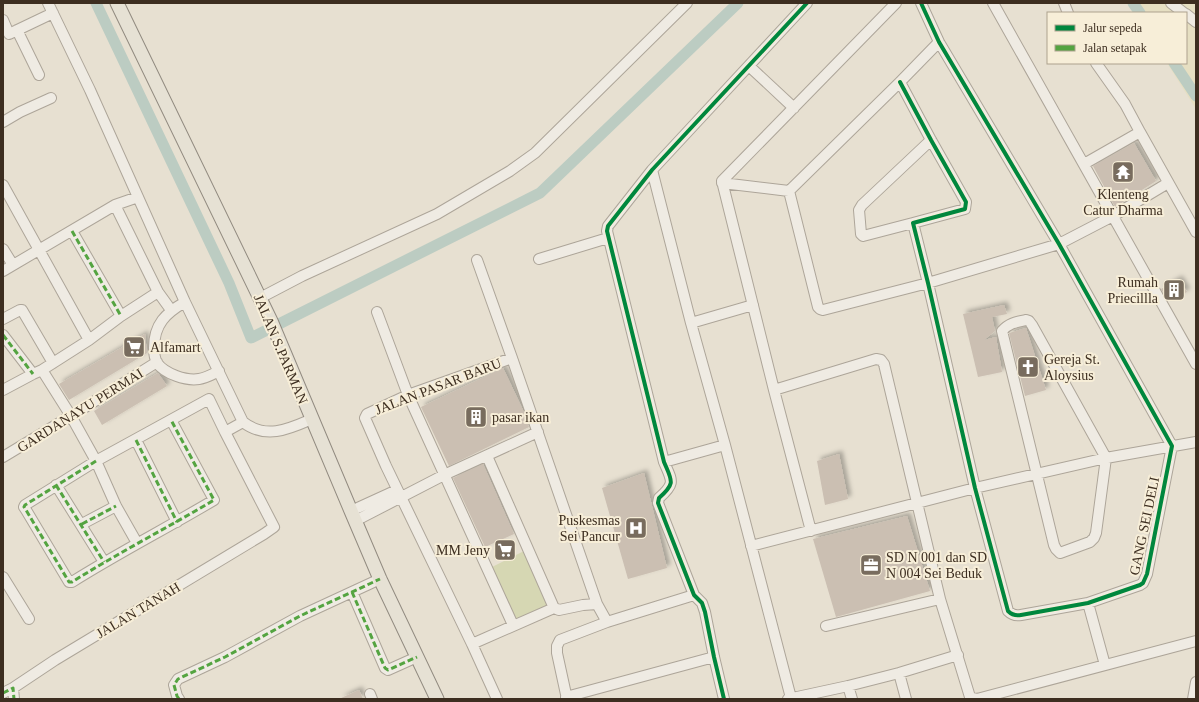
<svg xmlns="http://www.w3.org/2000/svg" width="1199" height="702" font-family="Georgia,serif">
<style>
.farmland{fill:#e6dfc2}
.green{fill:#d6d7b3}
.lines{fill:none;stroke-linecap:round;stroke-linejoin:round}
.canal{stroke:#bcccc2;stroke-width:11}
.building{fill:#cbbfb2;filter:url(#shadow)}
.minor-casing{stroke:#ada599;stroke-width:12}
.major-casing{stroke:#928b80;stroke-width:15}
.minor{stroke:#efebe3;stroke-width:10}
.major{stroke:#e6e1d4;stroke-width:13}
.quiet{stroke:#54a441;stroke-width:3;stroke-dasharray:6 3;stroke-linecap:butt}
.cycleway-casing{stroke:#f7eed8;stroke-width:6}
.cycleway{stroke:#00873e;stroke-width:4}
.labels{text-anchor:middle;stroke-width:4;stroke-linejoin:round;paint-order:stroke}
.poi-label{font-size:14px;fill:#3d2e20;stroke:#f7eed8;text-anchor:start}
.street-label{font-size:14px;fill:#3d2e20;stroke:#f7eed8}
</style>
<defs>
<filter id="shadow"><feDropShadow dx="3.5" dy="-3.5" stdDeviation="2" flood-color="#0004"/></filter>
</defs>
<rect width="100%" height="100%" fill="#e7e0d1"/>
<path class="farmland" d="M1130,3H1196V109L1167,63H1186V13H1136Z"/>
<path class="green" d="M524,551L551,607L516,621L492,567Z"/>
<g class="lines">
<path class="canal" d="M96,3L229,283L251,338L540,193L738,3
M1133,3L1140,13
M1174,63L1196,96"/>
</g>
<path class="building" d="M1134,143L1156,181L1115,207L1093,166Z
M1179,279L1187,292L1168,301L1161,289Z
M1004,305L1007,314L992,317L995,331L984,340L996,337L1002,372L978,377L963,314Z
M1026,328L1046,390L1025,396L1009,333Z
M145,334L147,353L69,400L59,384Z
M503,368L523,410L529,427L449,466L421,407Z
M158,373L167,386L102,425L94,411Z
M839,454L848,499L825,505L817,461Z
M483,464L514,534L485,547L453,478Z
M644,473L667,568L628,579L602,488Z
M907,516L930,591L836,617L813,539Z
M359,690L363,699H339Z"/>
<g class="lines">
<g class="minor-casing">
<path id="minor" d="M48,3L90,90L185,302L243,422C266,440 289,429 312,419
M993,3L1196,364
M1064,3L1068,13
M1171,3L1184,13
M1186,14L1196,22
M3,20L9,34L53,13
M17,30L39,75
M749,66L794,108
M900,82L931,140L966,202L965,209L913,223L928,283L975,488L1008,611C1012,615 1016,616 1021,615L1088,603L1140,585L1143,583L1147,574L1172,446L1059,244L939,42L921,3
M3,122L20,112L51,98
M1140,132L1196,232
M1084,164L1140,132L1125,104L1096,63
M652,170L691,323L725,445L791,698
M722,183L789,191L900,82L939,42
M3,185L89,340
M789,191L818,307L820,309L823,310L928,283L1059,244L1113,216L1168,183
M115,205L158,292L171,310
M913,223L863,236L861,234L859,210L862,205L931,140
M72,231L121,316
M3,249L13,265
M539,259L608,238
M477,260L512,358L597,604L607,622L694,595
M3,271L115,205L138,197
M260,298L302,276L437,214L510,171L535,153L687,3
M185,302C166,313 154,324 154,348C154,352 155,359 157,363C165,374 186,381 199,379C206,378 213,374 219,371
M377,312L408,395L513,625
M3,319L20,310H22L53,363
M1026,320L1029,321L1032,325L1106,458L1096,533L1094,538L1090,542L1060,553L1056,549L1054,545L1002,331C1009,323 1016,322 1026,320Z
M691,323L753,305
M3,335L33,374
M42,370L71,416L96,461L116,506L137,543
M3,390L33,374L42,370L89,340L121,316L158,292
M774,390L876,359L881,360L884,364L940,599L970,697L972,698L977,699
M171,420L214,500C167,528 118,553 72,582H69L26,510L24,507L25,505L96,461L209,399L225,432
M136,440L177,522
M3,457L71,416L157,362
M664,462L725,445
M56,485L104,562
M351,511L397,490
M355,521L444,475L538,432
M82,524L116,506
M811,531L774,390L722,181L896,3
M751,546L975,488L1106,458L1196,442
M3,577L29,619
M352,592L385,668L388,670L417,657
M1088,603L1105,665
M554,608L559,610L583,605L597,604
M826,626L940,599
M472,644L554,608L487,456
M899,673L906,699
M848,686L852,699
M13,688L14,699
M3,693L13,688L55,660L264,534L274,527L225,432L243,422
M370,694L372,699
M566,697L714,657
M179,699L177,696L174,685L178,679L225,657L300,616L380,579
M497,699L472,644L386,466L365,418L367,414L408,395L512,358
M567,699L557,653V646L560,640L607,622
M724,699L714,657L705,612L702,603L694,595L658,503L659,498C676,483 672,481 664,462L607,231L608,226L652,170L807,3
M788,699L848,686L899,673L958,655
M977,699L1196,641
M1193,699L1196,682"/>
</g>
<g class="major-casing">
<path id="major" d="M117,3L271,321L351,511L380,579L437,699"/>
</g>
<use href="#minor" class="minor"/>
<use href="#major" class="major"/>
<path class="quiet" d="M72,231L121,316
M3,335L33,374
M136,440L177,522
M96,461L25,505L24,507L26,510L69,582H72C118,553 167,528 214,500L171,420
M56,485L104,562
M82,524L116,506
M352,592L385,668L388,670L417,657
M3,693L13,688L14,699
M179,699L177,696L174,685L178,679L225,657L300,616L380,579"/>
<g class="cycleway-casing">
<path id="cycleway" d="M900,82L931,140L966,202L965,209L913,223L928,283L975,488L1008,611C1012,615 1016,616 1021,615L1088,603L1140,585L1143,583L1147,574L1172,446L1059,244L939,42L921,3
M724,699L714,657L705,612L702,603L694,595L658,503L659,498C676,483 672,481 664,462L607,231L608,226L652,170L807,3"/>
</g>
<use href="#cycleway" class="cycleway"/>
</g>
<defs>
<g id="temple-square" transform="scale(1.15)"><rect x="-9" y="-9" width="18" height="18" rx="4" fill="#786c5e" stroke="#f7eed8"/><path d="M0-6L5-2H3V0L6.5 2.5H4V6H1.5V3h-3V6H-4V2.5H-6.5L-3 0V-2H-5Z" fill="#fff"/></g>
<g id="building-square" transform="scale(1.15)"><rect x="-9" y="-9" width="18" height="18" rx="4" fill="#786c5e" stroke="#f7eed8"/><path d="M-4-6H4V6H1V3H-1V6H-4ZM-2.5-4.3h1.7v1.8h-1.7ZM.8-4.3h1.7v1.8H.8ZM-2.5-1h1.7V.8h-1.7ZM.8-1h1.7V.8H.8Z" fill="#fff"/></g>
<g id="supermarket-square" transform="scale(1.15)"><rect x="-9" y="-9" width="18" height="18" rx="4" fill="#786c5e" stroke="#f7eed8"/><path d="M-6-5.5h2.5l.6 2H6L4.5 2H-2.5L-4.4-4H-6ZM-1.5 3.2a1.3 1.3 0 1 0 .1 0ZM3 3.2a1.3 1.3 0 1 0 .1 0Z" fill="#fff"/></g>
<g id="church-square" transform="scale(1.15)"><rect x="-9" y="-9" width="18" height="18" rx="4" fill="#786c5e" stroke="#f7eed8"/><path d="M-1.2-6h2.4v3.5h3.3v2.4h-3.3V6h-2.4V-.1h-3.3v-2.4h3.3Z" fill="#fff"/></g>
<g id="hospital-square" transform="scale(1.15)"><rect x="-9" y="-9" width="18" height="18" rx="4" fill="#786c5e" stroke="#f7eed8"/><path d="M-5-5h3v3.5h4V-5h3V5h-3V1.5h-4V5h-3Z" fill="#fff"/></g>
<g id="office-square" transform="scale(1.15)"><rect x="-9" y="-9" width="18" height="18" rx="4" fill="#786c5e" stroke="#f7eed8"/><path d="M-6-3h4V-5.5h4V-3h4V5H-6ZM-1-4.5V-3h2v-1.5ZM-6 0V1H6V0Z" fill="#fff"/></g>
</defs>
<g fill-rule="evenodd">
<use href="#temple-square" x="1123" y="172"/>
<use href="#building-square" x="1174" y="290"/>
<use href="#supermarket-square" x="134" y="347"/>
<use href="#church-square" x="1028" y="367"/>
<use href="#building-square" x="476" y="417"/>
<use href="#hospital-square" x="636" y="528"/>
<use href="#supermarket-square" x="505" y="550"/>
<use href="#office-square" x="871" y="565"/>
</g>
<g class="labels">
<g class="poi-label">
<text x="1123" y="199" text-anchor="middle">Klenteng<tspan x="1123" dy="16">Catur Dharma</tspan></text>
<text x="1158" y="287" text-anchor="end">Rumah<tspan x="1158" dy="16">Priecillla</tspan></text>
<text x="150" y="352">Alfamart</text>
<text x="1044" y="364">Gereja St.<tspan x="1044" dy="16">Aloysius</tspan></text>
<text x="492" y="422">pasar ikan</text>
<text x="620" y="525" text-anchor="end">Puskesmas<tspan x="620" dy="16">Sei Pancur</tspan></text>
<text x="490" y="555" text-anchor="end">MM Jeny</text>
<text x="886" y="562">SD N 001 dan SD<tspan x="886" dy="16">N 004 Sei Beduk</tspan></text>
</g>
<g class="street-label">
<text transform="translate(281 349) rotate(67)" y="5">JALAN S.PARMAN</text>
<text transform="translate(438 386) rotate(-21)" y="5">JALAN PASAR BARU</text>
<text transform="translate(80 410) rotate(-32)" y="5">GARDANAYU PERMAI</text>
<text transform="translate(1144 526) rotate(-78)" y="5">GANG SEI DELI</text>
<text transform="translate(138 610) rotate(-31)" y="5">JALAN TANAH</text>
</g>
</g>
<rect width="1199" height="702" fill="none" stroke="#3d2e20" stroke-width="8"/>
<rect x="1047" y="12" width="140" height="52" fill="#f7eed8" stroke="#ada18e"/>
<rect x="1055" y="25" width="20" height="6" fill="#00873e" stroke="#ada18e"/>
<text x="1083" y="32" font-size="12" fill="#3d2e20">Jalur sepeda</text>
<rect x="1055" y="45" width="20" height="6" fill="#54a441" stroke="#ada18e"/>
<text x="1083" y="52" font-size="12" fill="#3d2e20">Jalan setapak</text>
</svg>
